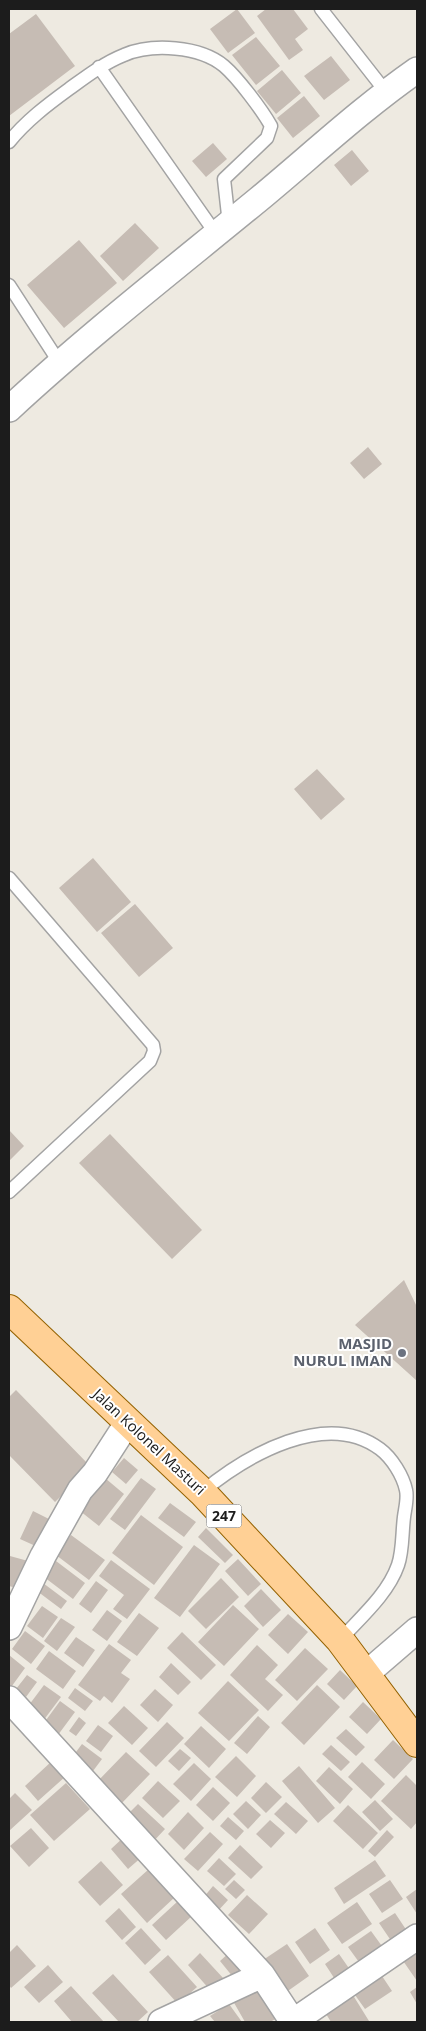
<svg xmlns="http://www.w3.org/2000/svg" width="426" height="2031" font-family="'Open Sans',sans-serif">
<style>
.building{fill:#c6bcb4}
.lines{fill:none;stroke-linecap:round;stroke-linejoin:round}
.lane-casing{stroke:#a3a3a3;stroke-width:15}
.street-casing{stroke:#a3a3a3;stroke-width:28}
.primary-casing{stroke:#946200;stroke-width:30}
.lane{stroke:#fff;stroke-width:12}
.street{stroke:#fff;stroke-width:25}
.primary{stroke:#ffd095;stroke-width:28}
.worship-dot{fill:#6b7280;stroke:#fff;stroke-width:2}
.labels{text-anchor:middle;stroke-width:4;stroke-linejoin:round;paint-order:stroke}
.shield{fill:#fff;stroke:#606060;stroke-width:1}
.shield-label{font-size:14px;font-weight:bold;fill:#1c1c1c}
.worship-label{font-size:15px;font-weight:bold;fill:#5b616d;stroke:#fff;text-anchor:end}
.street-label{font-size:15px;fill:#1c1c1c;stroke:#fff}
</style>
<rect width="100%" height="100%" fill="#eeeae1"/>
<path class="building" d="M237,9L255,33L228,53L210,29Z
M266,9H293L308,29L295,39L303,50L289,60L257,16Z
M36,14L75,66L9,116V34Z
M256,37L280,66L256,85L232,55Z
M331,56L350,80L324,100L304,76Z
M282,70L301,93L276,114L257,91Z
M304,96L320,116L293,138L277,118Z
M213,143L227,159L206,177L192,161Z
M352,150L369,171L351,186L334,165Z
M135,223L159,248L123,281L100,256Z
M79,240L117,283L64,328L27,285Z
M368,447L382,464L364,479L350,463Z
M317,769L345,799L321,820L294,789Z
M93,858L131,902L97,932L59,888Z
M135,904L173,948L139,977L101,933Z
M9,1130L24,1146L9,1161Z
M110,1134L202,1230L172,1259L79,1163Z
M404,1280L417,1307V1381L355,1325Z
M16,1390L91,1467L55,1502L9,1455V1397Z
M124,1458L138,1470L126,1484L112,1472Z
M105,1478L124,1494L99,1526L80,1511Z
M141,1478L156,1489L125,1530L110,1519Z
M170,1503L196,1522L184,1537L158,1518Z
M33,1511L53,1521L40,1548L20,1539Z
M141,1515L183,1547L154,1585L112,1553Z
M206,1528L233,1555L225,1563L198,1537Z
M71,1535L105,1560L89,1580L56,1555Z
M194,1545L220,1564L180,1617L154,1598Z
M10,1556L28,1561L20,1589L9,1586Z
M238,1559L261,1584L248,1596L225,1571Z
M111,1560L150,1589L127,1619L113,1609L124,1595L99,1576Z
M56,1561L85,1583L73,1599L44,1577Z
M221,1578L239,1597L206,1629L188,1611Z
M96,1581L108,1590L91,1613L79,1604Z
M43,1583L67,1601L61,1609L37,1591Z
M261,1589L281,1610L263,1627L244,1606Z
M233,1605L259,1629L224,1666L198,1642Z
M42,1606L58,1617L43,1638L27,1626Z
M107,1610L122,1621L107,1641L92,1630Z
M139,1613L159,1628L137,1656L117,1642Z
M288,1614L308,1632L288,1654L268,1635Z
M61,1618L75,1627L57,1651L44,1641Z
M25,1631L45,1646L31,1664L12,1649Z
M182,1632L216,1665L201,1680L167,1648Z
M76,1637L95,1650L83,1667L64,1653Z
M109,1644L131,1660L121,1673L130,1679L112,1703L104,1696L100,1701L78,1685Z
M257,1645L278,1665L265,1679L283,1695L268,1711L230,1675Z
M305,1648L328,1669L297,1701L275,1680Z
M49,1651L76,1671L63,1689L36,1669Z
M9,1655L25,1668L9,1690Z
M171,1663L191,1682L178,1695L159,1677Z
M340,1670L357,1686L344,1700L327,1684Z
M27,1675L37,1682L26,1697L16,1689Z
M228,1681L259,1710L229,1741L198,1713Z
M44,1685L61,1697L43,1721L26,1709Z
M317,1685L340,1707L304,1745L281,1723Z
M75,1688L93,1701L85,1711L68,1698Z
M155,1689L173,1705L158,1722L140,1705Z
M60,1701L75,1712L55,1739L41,1727Z
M363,1702L381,1719L367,1734L349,1717Z
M124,1706L148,1728L132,1745L108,1723Z
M258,1716L270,1727L247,1754L234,1743Z
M79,1717L86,1723L76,1736L69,1731Z
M167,1722L184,1738L156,1767L139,1751Z
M98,1725L113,1736L101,1752L86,1741Z
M201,1726L226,1749L209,1768L184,1744Z
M346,1729L365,1747L356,1756L336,1738Z
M393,1740L413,1759L394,1779L374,1760Z
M82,1744L102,1759L90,1775L70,1760Z
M331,1745L350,1762L341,1771L322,1754Z
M180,1749L191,1758L179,1771L168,1761Z
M126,1752L150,1774L120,1805L96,1783Z
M236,1756L256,1776L237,1797L215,1777Z
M52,1761L66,1776L38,1801L25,1786Z
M362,1762L385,1784L371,1799L348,1777Z
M194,1763L211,1779L191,1801L173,1784Z
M299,1766L335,1808L318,1823L282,1781Z
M329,1767L353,1789L340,1804L316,1781Z
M406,1775L417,1786V1822L411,1829L381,1801Z
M158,1781L180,1801L163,1818L142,1798Z
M266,1782L282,1797L266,1813L251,1798Z
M66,1783L90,1809L54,1841L30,1815Z
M213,1787L230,1803L213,1821L196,1805Z
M15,1793L32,1810L9,1831V1799Z
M375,1800L393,1819L380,1831L362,1812Z
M246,1801L261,1815L248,1829L233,1814Z
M286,1802L308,1821L296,1834L274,1814Z
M138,1804L165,1829L151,1844L123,1819Z
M348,1805L378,1833L363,1849L333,1821Z
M188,1812L204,1828L184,1850L168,1834Z
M228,1817L244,1831L236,1840L220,1826Z
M270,1820L285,1833L271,1848L256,1834Z
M31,1828L49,1848L29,1867L10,1846Z
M387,1830L394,1837L375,1857L368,1851Z
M210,1832L223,1844L198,1871L184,1859Z
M125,1836L143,1856L128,1869L111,1849Z
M240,1845L263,1867L251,1879L228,1858Z
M219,1858L236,1874L224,1886L207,1871Z
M375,1860L386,1876L344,1904L334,1888Z
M101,1861L123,1885L100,1906L78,1882Z
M149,1869L175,1897L147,1923L121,1894Z
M234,1880L245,1890L236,1899L225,1889Z
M390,1880L403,1899L382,1913L369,1894Z
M213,1886L228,1900L217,1912L203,1898Z
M417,1889V1914L406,1897Z
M247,1895L268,1914L249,1934L228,1915Z
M178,1901L192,1916L166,1940L152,1925Z
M357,1902L372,1924L342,1944L327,1923Z
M119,1908L136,1927L122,1940L105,1921Z
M395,1913L411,1937L396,1948L379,1923Z
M141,1928L161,1950L145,1965L125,1943Z
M315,1928L330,1950L310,1964L295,1942Z
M371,1931L387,1953L364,1969L348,1947Z
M287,1944L309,1976L285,1993L263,1960Z
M417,1944V1981L399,1955Z
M17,1945L36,1966L11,1988L9,1985V1953Z
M230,1952L244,1967L233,1977L220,1961Z
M200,1953L224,1979L211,1991L188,1965Z
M339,1954L353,1974L338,1984L325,1964Z
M168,1955L197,1987L178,2004L149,1972Z
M48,1965L63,1982L39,2003L24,1987Z
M378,1970L392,1991L365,2009L350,1988Z
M113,1974L148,2012L137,2022H119L92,1993Z
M265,1983L283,2015L270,2022H245L233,2001Z
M71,1986L104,2022H72L54,2001Z
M417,1987V2004L410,1992Z
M351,1992L369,2021L331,2022L323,2009Z
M229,2004L242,2022H215L210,2016Z"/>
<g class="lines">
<g class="lane-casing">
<path id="lane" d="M321,9L386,92
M99,67L216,234
M9,142C26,121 47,105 69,89C87,76 104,63 124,55C152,43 200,46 224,66C238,78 262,110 271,126L267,138L224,179L229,224
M9,285L59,362
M9,878L153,1045L154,1051L150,1061L9,1192
M202,1492C247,1455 326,1409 380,1449C392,1458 403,1476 406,1490C408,1498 405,1509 404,1517C402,1532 403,1551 398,1565C388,1594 360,1618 340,1640"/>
</g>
<g class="street-casing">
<path id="street" d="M9,409C89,335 175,268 259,199C311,156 361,109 417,70
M9,1627L43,1556L80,1490L95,1473L128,1422
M366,1674L417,1630
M9,1699L262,1975L291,2019H297L417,1937
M161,2022L262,1975"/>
</g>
<g class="primary-casing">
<path id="primary" d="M9,1309L202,1492L340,1640L417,1743"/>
</g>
<use href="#lane" class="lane"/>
<use href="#street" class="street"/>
<use href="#primary" class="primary"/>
</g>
<circle class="worship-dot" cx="402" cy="1353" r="5"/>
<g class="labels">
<rect class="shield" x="206.5" y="1504.5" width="35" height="23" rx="4"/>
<g class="shield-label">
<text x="224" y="1521">247</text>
</g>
<g class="worship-label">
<text x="392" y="1349">MASJID<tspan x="392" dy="17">NURUL IMAN</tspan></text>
</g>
<g class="street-label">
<text transform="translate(149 1442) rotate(43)" y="5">Jalan Kolonel Masturi</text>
</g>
</g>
<rect width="426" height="2031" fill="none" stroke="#1c1c1c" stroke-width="20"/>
</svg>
